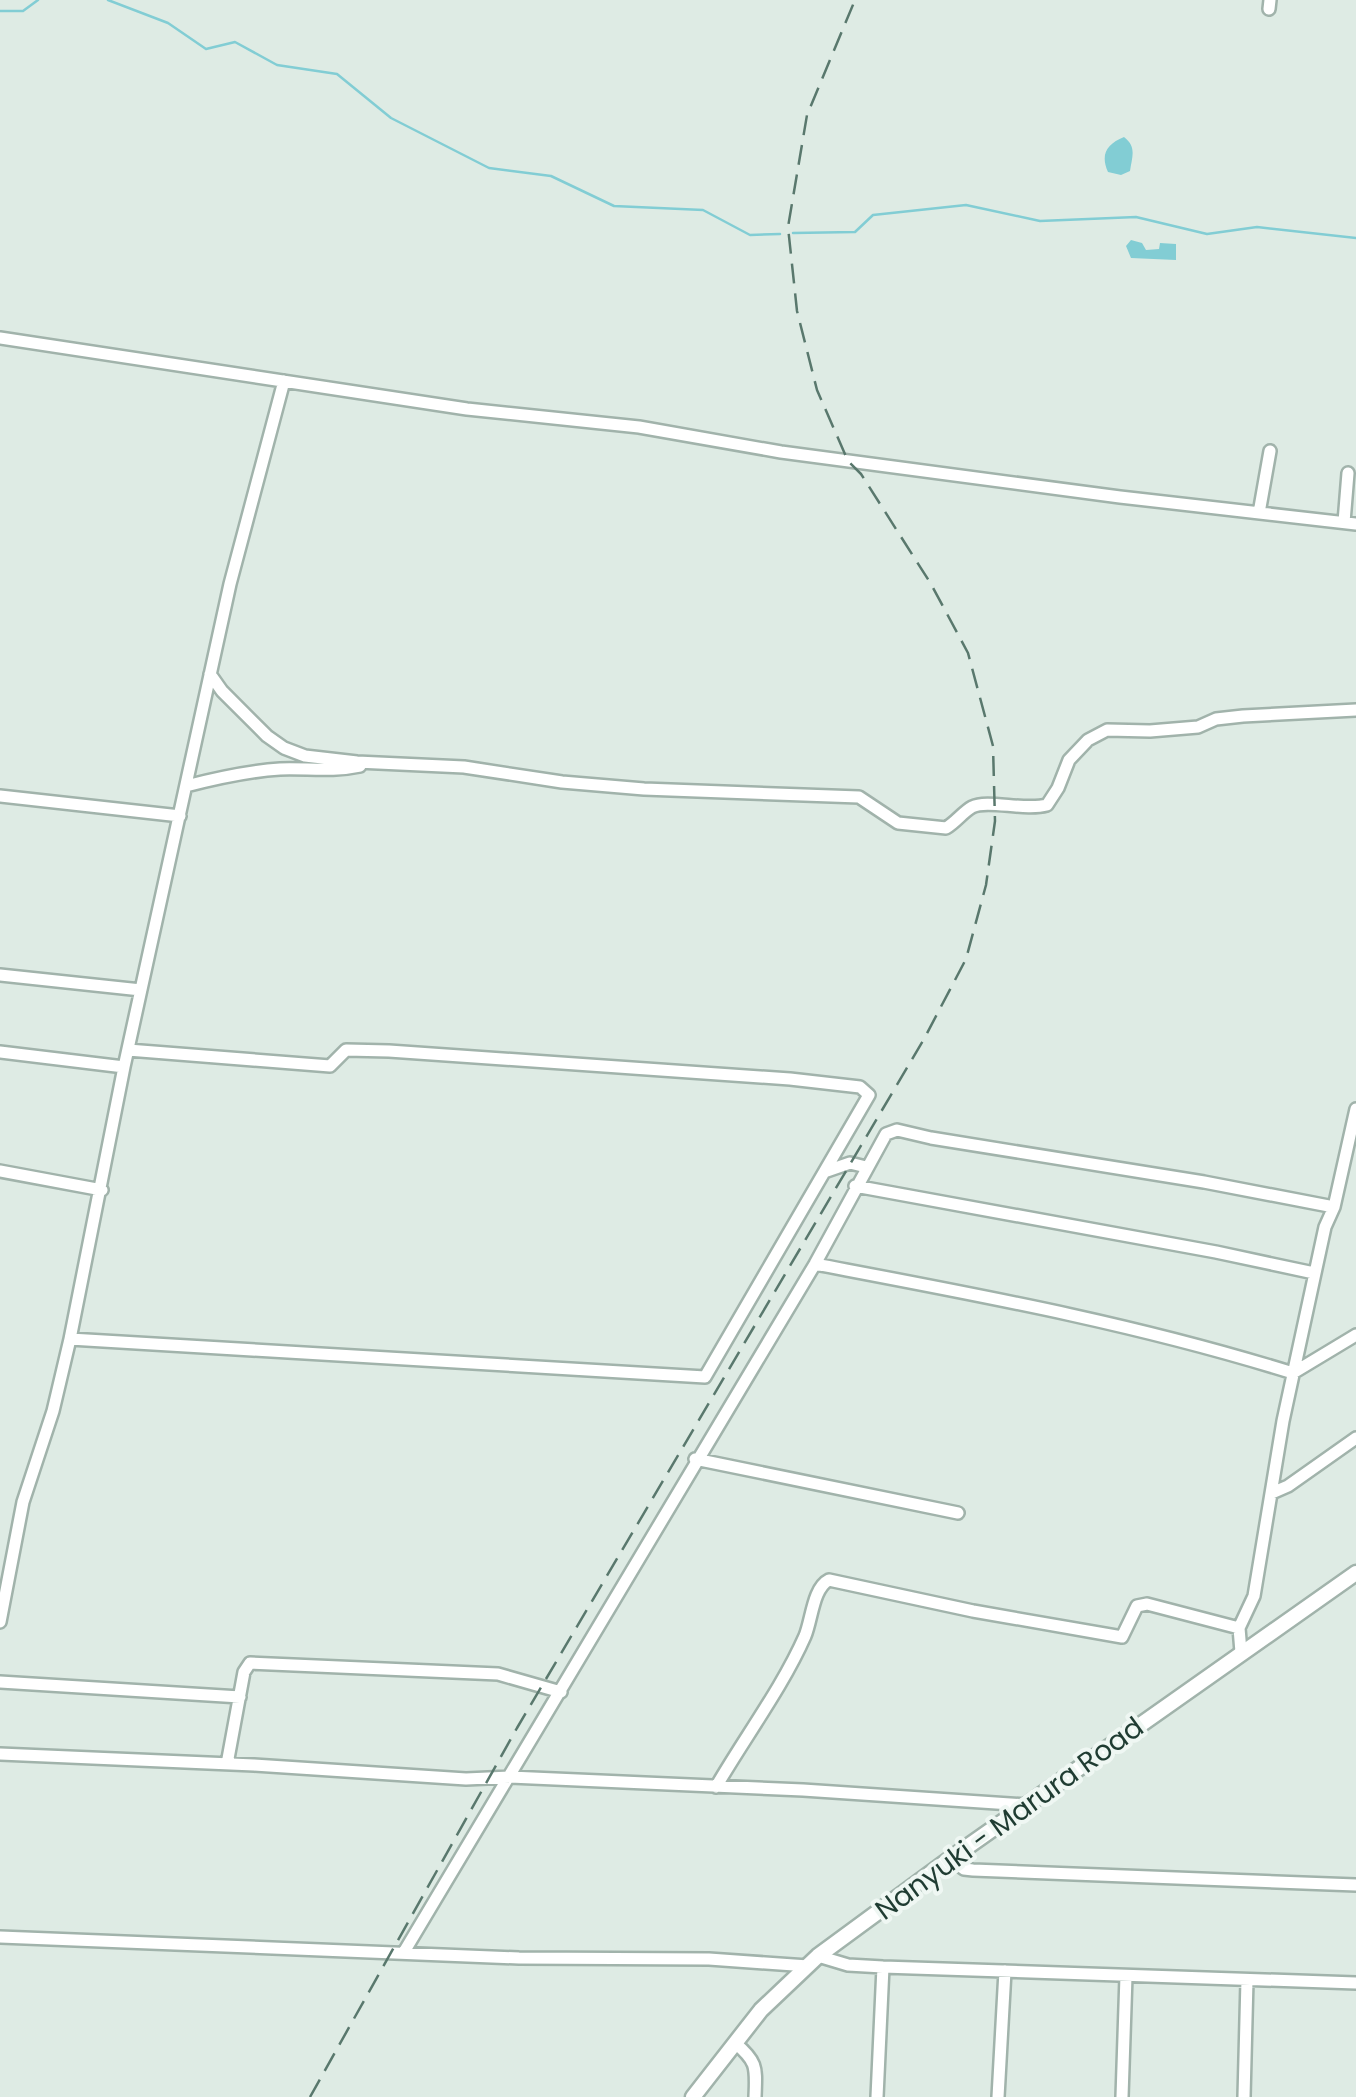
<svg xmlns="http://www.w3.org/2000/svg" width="1356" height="2097" font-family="Poppins,sans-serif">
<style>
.water{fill:#82cdd4}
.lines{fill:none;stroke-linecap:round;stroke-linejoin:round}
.stream{stroke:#82cdd4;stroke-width:2.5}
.minor-casing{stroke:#a1b3ab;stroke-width:16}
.tertiary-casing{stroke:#a1b3ab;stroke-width:19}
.minor{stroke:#fff;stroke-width:11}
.tertiary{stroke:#fff;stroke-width:14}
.rail{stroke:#59786d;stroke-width:2.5;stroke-dasharray:20 10;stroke-linecap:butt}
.labels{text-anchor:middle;stroke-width:8;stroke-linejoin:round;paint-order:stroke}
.street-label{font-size:28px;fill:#1f3c32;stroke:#eff7f3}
</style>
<rect width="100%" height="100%" fill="#deebe4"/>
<path class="water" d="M1124,137C1137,147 1132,157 1130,171L1121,175L1108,172C1100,154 1107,144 1124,137Z
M1131,240L1142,243L1146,250L1159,249L1160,243L1176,244V260L1131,258L1126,246Z"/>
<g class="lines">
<path class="stream" d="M108,0L168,23L206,49L235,42L277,65L337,74L391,118L489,168L551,176L614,206L703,210L750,235L780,234
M0,11H23L38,0
M793,233L855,232L873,215L966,205L1040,221L1136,217L1207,234L1257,227L1356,238"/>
<g class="minor-casing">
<path id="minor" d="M1269,9L1270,0
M0,338L467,409L639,427L781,452L1120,497L1356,524
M1259,513L1270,451
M1344,522L1348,473
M210,674L222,691L267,736L284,748L305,756L357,762L464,767L562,782L644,789L859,797L898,823L946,828C956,822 963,812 972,807C987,799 1024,811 1047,805L1058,788L1069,760L1088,740L1107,730L1150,731L1198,727L1216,719L1243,716L1356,710
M186,786C217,778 249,771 280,769C308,768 332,772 360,766
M0,796L180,816
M0,975L141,990
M0,1052L124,1067
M0,1171L102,1190
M827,1171L850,1163L866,1167
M855,1186L1216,1252L1314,1273
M815,1264C978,1295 1133,1323 1293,1373L1356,1335
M70,1339L705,1377L869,1095L860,1087L790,1079L389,1051L346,1050L330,1066L128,1050
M695,1459L958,1513
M1272,1493L1288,1486L1356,1438
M0,1622L23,1502L53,1411L70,1339L124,1067L230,584L284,381
M1241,1652L1239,1628L1254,1596L1283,1421L1325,1227L1334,1207L1356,1109
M0,1682L240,1697
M0,1754L254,1765L466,1779L510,1777L803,1790L1027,1805
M227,1764L244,1672L250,1663L498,1674L561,1692
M716,1787C745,1737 782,1688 805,1636C812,1619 813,1588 829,1580L973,1611L1122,1637L1137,1606L1147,1604L1239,1628
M950,1859L964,1869L973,1870L1356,1885
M0,1937L519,1958L709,1959L808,1966
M404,1952L815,1264L886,1134L897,1130L931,1138L1204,1182L1334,1207
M818,1956L848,1965L883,1967L1356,1983
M735,2043C758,2062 756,2068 755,2097
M877,2097L883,1967
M998,2097L1005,1971
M1122,2097L1126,1976
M1244,2097L1247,1980"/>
</g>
<g class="tertiary-casing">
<path id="tertiary" d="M693,2097L761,2010L818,1956L950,1859L1356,1573"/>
</g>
<use href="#minor" class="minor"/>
<use href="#tertiary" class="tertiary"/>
<path class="rail" d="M310,2097L517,1728L924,1039L966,959L986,885L995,821L993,746L968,653L931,584L861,474L848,461L817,390L797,311L788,227L807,115L855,0"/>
</g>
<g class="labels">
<g class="street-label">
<text transform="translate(1009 1818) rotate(-36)" y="10">Nanyuki - Marura Road</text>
</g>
</g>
</svg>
